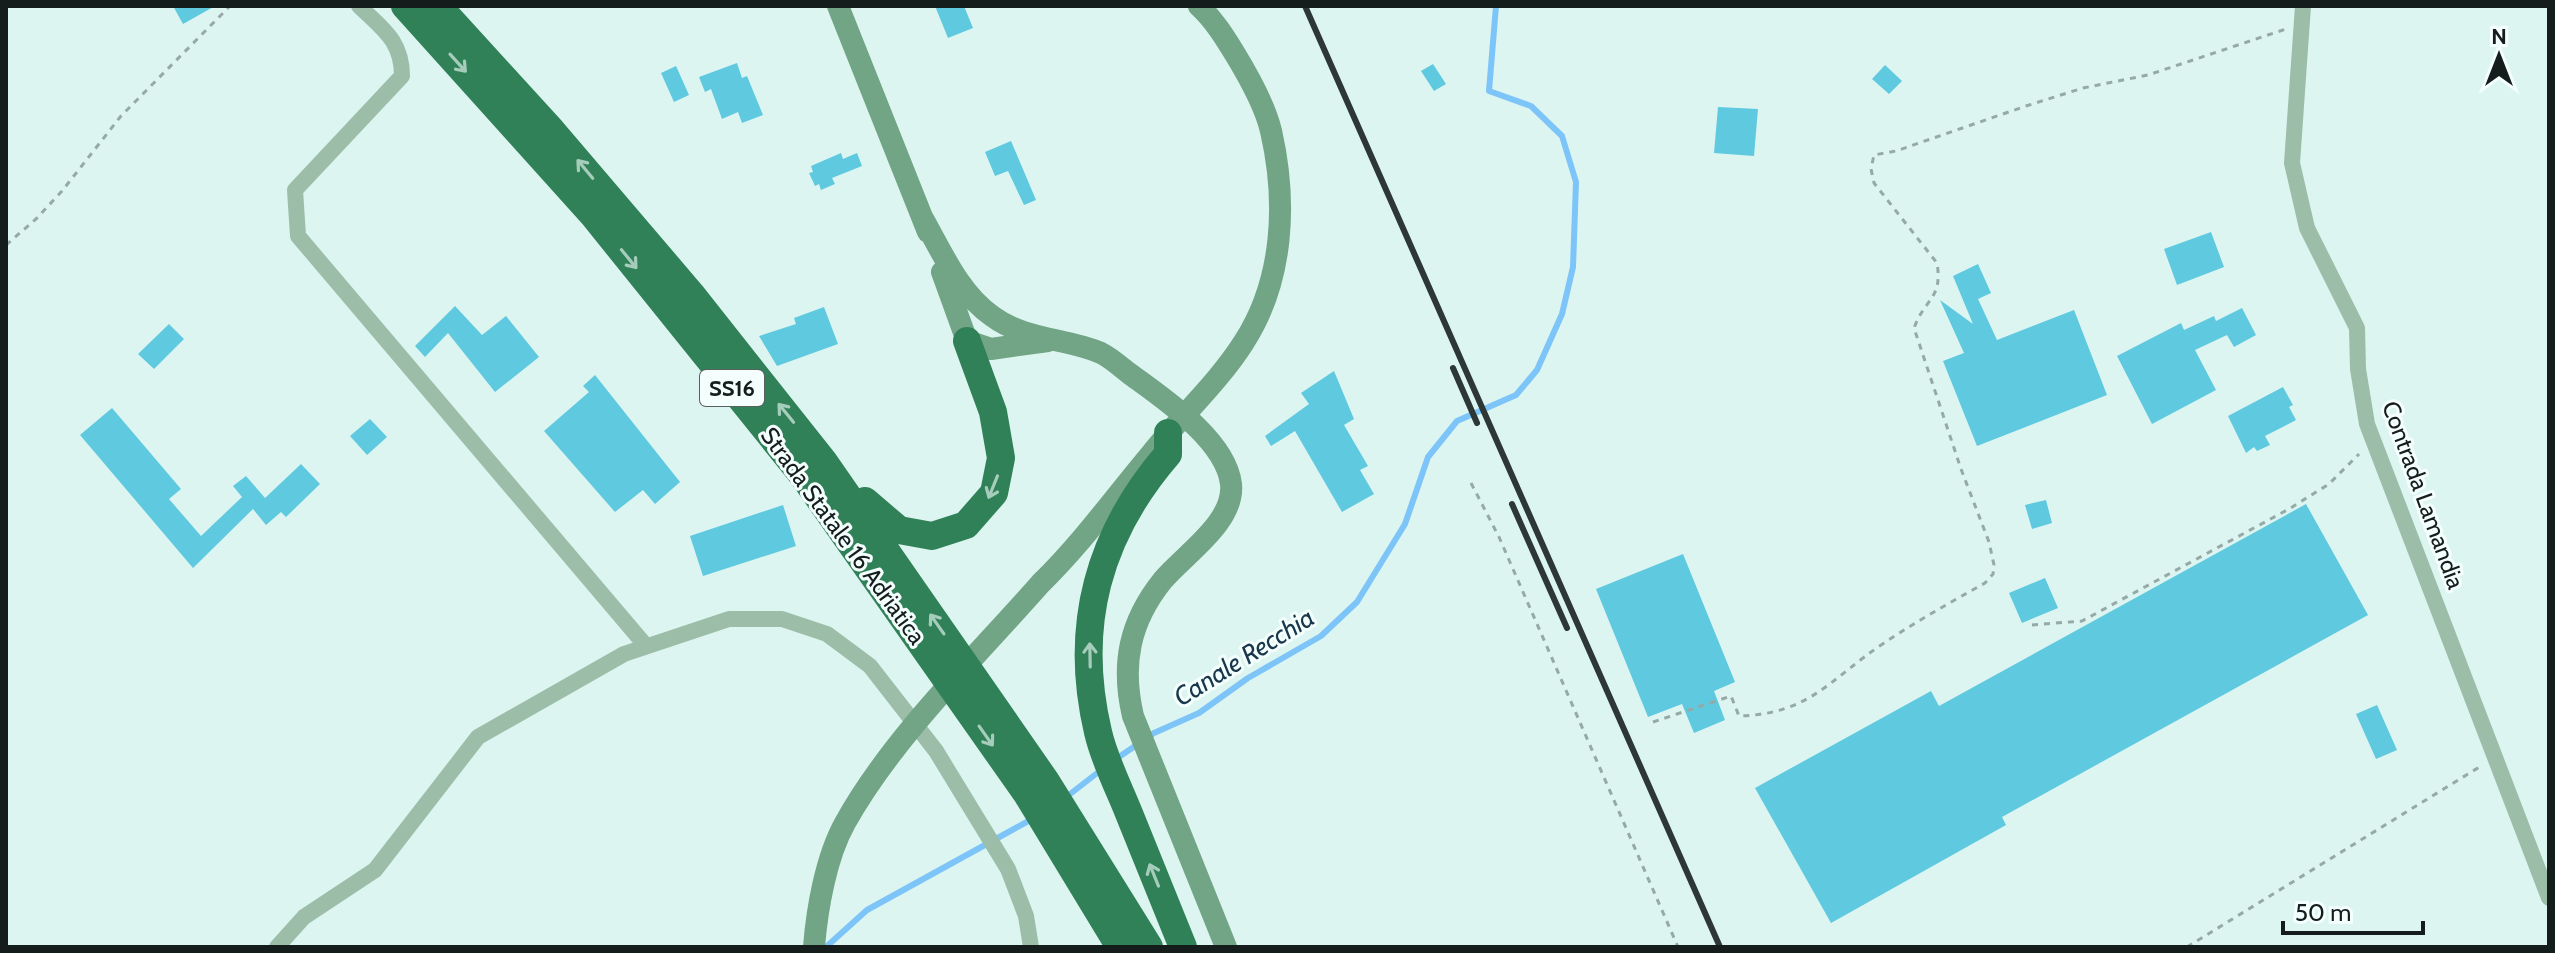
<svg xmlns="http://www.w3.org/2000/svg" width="2555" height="953" font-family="Cabin,sans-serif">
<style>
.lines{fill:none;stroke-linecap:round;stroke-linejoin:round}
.stream{stroke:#7dc4f8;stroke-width:6}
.building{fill:#5fc9e0}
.path{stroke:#95a9a6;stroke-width:3;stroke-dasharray:6 6;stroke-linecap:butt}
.street{stroke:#9cbda8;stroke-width:16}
.secondary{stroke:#72a486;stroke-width:22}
.highway{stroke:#318158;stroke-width:28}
.rail{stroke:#2c3736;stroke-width:6}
.oneway{stroke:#a6cdbb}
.labels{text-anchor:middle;stroke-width:6;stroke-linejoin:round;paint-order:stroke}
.shield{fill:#f4fffd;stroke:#576160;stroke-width:2}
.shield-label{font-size:22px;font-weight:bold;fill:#141d1c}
.street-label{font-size:24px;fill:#141d1c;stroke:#f4fffd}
.water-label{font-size:26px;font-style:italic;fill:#18374c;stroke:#f4fffd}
</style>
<rect width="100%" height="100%" fill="#dcf5f1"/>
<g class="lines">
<path class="stream" d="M1116,759L1154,733L1199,713L1248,678L1321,636L1357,602L1405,524L1428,457L1457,421L1516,395L1537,370L1562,314L1573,267L1576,182L1562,136L1531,106L1489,91L1496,6
M1065,798L1101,770
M826,947L867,910L1032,819"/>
</g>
<path class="building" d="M173,6H215L183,24Z
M935,6H964L973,28L948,38Z
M737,63L742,78L747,76L763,115L742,123L738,112L722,119L711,89L705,92L699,77Z
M1433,64L1446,84L1434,91L1421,71Z
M1885,65L1902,81L1889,94L1872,79Z
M676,66L689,95L674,102L661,73Z
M1718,107L1758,109L1754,156L1714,153Z
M1011,141L1036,200L1024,205L1008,171L995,176L985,152Z
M841,153L843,159L857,153L862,166L832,178L835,184L821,190L819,184L815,186L809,173L813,172L811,166Z
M2211,232L2224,267L2177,285L2164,249Z
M1978,264L1991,293L1978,299L1997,340L2074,310L2107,395L1977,446L1943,361L1964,353L1940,300L1973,324L1953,276Z
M455,306L482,335L506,316L539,357L495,392L448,333L425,357L415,346Z
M824,307L838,344L777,366L759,336L796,324L794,318Z
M2242,308L2256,335L2234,347L2227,335L2195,350L2216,390L2152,424L2117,356L2181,323L2184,330L2214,316L2216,321Z
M169,324L184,339L154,369L138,354Z
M1334,371L1354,419L1344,425L1368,466L1360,470L1374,494L1342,512L1295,431L1271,446L1265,436L1309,404L1301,393Z
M595,375L680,482L655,504L643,490L615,512L544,431L589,392L583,386Z
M2283,387L2293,405L2289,407L2296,420L2265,436L2270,445L2257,451L2254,447L2246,453L2228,416Z
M112,408L181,489L169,499L201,536L242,497L233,486L246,476L265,498L301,464L320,484L286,517L281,512L266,525L253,509L193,568L80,435Z
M370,419L387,437L367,455L350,436Z
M2046,500L2052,523L2032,529L2025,505Z
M2306,504L2368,615L2002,817L2006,825L1831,923L1755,788L1931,691L1939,706Z
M783,505L796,546L703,576L690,536Z
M1683,554L1735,682L1714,691L1725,720L1694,733L1682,704L1648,717L1596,589Z
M2045,578L2058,608L2022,623L2009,593Z
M2377,705L2397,750L2376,759L2356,714Z"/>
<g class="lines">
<path class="path" d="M6,245L36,219L62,191L121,116L230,6
M1471,483L1499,537L1678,947
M2032,625L2082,621L2289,509L2329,484L2359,454
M1653,722L1731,696L1739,716C1810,714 1830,679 1884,643C1917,621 1951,602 1985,583L1993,574L1994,565L1989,542L1961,469L1914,328C1925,298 1943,299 1937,263L1874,183L1871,169L1874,155L1896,151L2026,106L2083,88L2148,75L2286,29
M2187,947L2481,766"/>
<path class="street" d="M359,6C383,29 402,41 402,76L295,190L298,236L646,646
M2303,6L2292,163L2307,228L2357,328L2358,369L2367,424L2549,898
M277,947L304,917L375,870L478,737L624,654L729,619H782L827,634L870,666L936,751L1008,869L1026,916L1031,947"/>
<path class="secondary" d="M838,6L928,232
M922,217C942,252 959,293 992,316C1024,340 1065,338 1101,353C1111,358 1121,367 1130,374C1163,398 1226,440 1231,484C1235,522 1185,554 1163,580C1129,622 1121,665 1133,716L1226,947
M942,272L967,341
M967,341L991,349L1048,341
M814,947C817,909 826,857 845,823C892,738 976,657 1041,583C1081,544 1115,497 1151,454C1181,416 1218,383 1244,342C1284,280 1287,201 1271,131C1265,105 1249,77 1235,54C1224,36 1214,20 1199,6"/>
<path class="highway" d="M405,6L594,216L804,477L1027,794L1120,947
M438,6L552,131L691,294L824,462L1045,780L1149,947
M1168,433V454C1098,535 1073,626 1098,732C1104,759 1118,786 1128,811C1147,857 1165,902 1183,947
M865,501L899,530L932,536L966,525L994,493L1001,458L993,412L967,341"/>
<path class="rail" d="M1305,6L1720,947
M1453,368L1477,423
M1512,504L1567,628"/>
</g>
<defs><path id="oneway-shaft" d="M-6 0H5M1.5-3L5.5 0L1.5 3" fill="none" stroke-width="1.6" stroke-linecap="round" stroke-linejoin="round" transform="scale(2)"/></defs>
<g class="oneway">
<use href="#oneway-shaft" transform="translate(458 63) rotate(48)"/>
<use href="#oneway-shaft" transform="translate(585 169) rotate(-130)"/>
<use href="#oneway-shaft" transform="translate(629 259) rotate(51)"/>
<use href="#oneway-shaft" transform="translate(786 413) rotate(-129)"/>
<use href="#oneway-shaft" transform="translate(993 487) rotate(112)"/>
<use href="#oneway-shaft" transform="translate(937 624) rotate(-125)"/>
<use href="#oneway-shaft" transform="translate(1090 655) rotate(-91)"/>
<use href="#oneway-shaft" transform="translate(986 736) rotate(55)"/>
<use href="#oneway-shaft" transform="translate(1154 875) rotate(-112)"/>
</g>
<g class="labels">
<rect class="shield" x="700" y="370" width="64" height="36" rx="6"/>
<g class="shield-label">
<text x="732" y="396">SS16</text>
</g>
<g class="street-label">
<text transform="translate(2423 495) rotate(70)" y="8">Contrada Lamandia</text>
<text transform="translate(843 536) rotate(54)" y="8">Strada Statale 16 Adriatica</text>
</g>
<g class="water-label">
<text transform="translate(1244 657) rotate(-32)" y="9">Canale Recchia</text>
</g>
</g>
<rect width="2555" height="953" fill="none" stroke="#141d1c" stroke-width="16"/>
<g transform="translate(2499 56)" stroke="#f4fffd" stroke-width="6" paint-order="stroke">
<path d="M0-6L14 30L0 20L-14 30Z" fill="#141d1c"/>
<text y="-12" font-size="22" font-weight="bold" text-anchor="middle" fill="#141d1c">N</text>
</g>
<path d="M2283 921v12h140v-12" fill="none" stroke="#141d1c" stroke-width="4"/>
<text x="2295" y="921" font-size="24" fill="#141d1c" stroke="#f4fffd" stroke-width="6" paint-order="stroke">50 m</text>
</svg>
